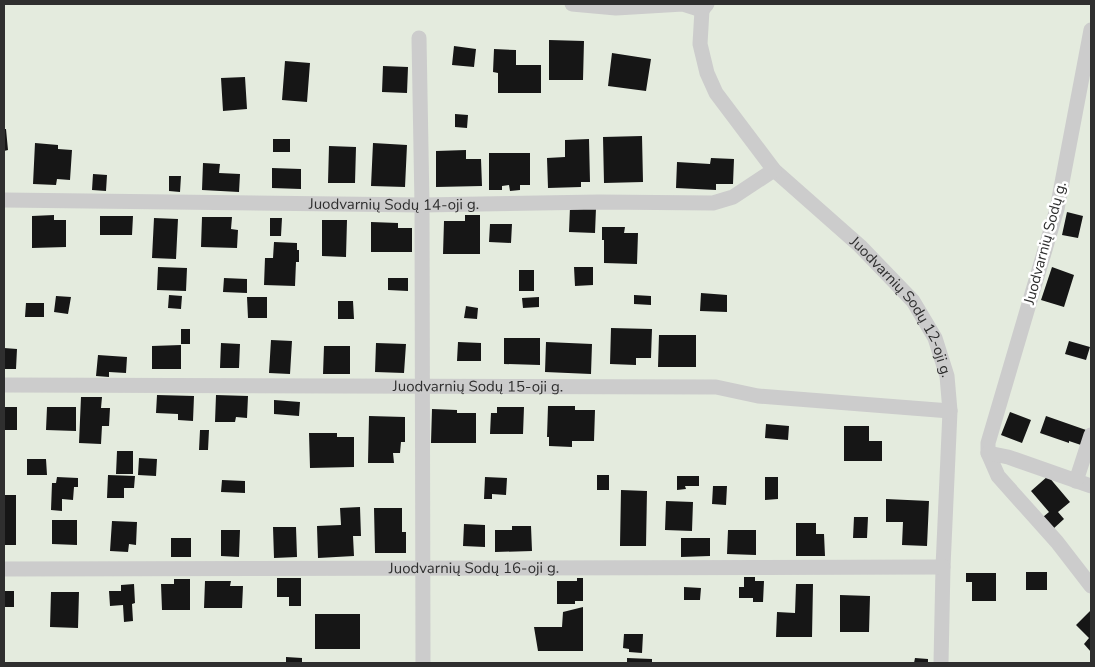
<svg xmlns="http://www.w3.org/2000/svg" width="1095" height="667" font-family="'Nunito Sans',sans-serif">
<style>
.green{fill:#e4ebde}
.building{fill:#161616}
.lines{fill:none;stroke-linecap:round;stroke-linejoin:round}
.minor{stroke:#ccc;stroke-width:15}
.labels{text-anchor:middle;stroke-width:5;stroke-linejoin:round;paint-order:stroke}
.street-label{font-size:15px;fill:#2f2f2f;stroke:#fff}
</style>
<rect width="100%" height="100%" fill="#fff"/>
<path class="green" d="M4,4H1091V663H4Z"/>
<path class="building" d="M549,40L584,41L583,80H549Z
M454,46L476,49L474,67L452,65Z
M494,49L516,50V65H541V93H498V73L493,72Z
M612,53L651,59L646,91L608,86Z
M285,61L310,63L307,102L282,100Z
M383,66L408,67L407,93L382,92Z
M245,77L247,109L223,111L221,78Z
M455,114L468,115L467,128L455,127Z
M4,129H6L8,150L4,151Z
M642,136L643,182L604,183L603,137Z
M273,139H290V152H273Z
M589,139L590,182H581V187L548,188L547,158L565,157V140Z
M35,143L58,145V149L72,150L70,180L57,179L56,185L33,184Z
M373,143L407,145L405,187L371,186Z
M329,146L356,147L355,183H328Z
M466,150V159H481L482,186L436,187V151Z
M489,153H530V185H520V190L510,191L509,185L502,186V190H489Z
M711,158L734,159L733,184H716V190L676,188L677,162L710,164Z
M203,163L220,164L219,173L240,174L239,192L202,190Z
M272,168L301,169V189L272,188Z
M93,174L107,175L106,191L92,190Z
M169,176H181L180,192L169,191Z
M570,207L596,208L595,233L569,232Z
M1067,212L1083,216L1078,238L1062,235Z
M54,215V220H66V247L32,248V216Z
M465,215H480V254H443L444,221H465Z
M100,216H133L132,235H100Z
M202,217H232L231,229L238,230L237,248L201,247Z
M154,218L178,219L176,259L152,258Z
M270,218H282L281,236H270Z
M322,220H347L346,257L322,256Z
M371,222L398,223V228H412V252H371Z
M490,224H512L511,243L489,242Z
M602,227H625L624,233H638L637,264L604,263V240H602Z
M274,242L297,243V250H299V262H296L295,286L264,285L265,258H273Z
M158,267L187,268L186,291L157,290Z
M574,267H593V285L575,286Z
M1052,267L1074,275L1064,307L1041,300Z
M519,270H534V291H519Z
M224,278L247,279V293L223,292Z
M388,278H408V291L388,290Z
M701,293L727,295V312L700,311Z
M169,295L182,296L181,309L168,308Z
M634,295L651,296V305L634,304Z
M56,296L71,297L68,314L54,312Z
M247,297H267V318H248Z
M539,297V307L523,308L522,298Z
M338,301H353L354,319H338Z
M26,303H44V317H25Z
M466,306L478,308L477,319L464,318Z
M611,328L652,329L651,358H636V365L610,364Z
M181,329H190V344H181Z
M659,335H696V367H658Z
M504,338H540V365L504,364Z
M271,340L292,341L290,374L269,373Z
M1069,341L1090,347L1086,360L1065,354Z
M458,342L481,343V361H457Z
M546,342L592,344L591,374L545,372Z
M221,343L240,344L239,368H220Z
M376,343L406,344L404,373L375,372Z
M181,345V369H152V346Z
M324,346H350V374H323Z
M4,348L17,349L16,369H4Z
M98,355L127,357L126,373L109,372V377L96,376Z
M157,395L194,396L193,421L178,420V414L156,413Z
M216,395L248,396L247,418L236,417L235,422H215Z
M81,397H102L101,408H110L109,426H102L101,444L79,443Z
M274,400L300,402L299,416L274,414Z
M548,406H575V410H595L594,441H572V447L549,446V437H547Z
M4,407H17V430H4Z
M47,407H76V431L46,430Z
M497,407H524L523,434H490L491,413H497Z
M432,409L457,410V413H476V443H431Z
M1010,412L1031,420L1022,443L1001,435Z
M369,416L405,417V442H401L400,453H393L394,463H368Z
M1046,416L1086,430L1081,445L1069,441V443L1040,433Z
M766,424L789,426L788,440L765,438Z
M844,426H869V441H882V461H844Z
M200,430H209L208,450H199Z
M309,433H337V437H354V467L310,468Z
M117,451H133V474H116Z
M139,458L157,459L156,476L138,475Z
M27,459H46L47,475H27Z
M108,475L135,476L134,488H124V498H107Z
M597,475H609V490H597Z
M677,476H699V486H685L686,489L677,490Z
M1048,476L1070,502L1058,512L1064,519L1053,529L1043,517L1049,512L1031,491Z
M57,477L78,478V487H74L73,500L62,499V511L51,510L52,483H56Z
M485,477L507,478L506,495L492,494V499H484Z
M765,477H778V499L765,500Z
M222,480L245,481V493L221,492Z
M713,486H727L726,505L712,504Z
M621,490L647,491L646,546H620Z
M4,495H16V545H4Z
M886,499L929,501L927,546L902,545L903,522H886Z
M666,501L693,502L692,531L665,530Z
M360,507L361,536H353L354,556L318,558L317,526L341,525L340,508Z
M374,508H402V532H406V553H375Z
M854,517H868L867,538H853Z
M52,520H77V545L52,544Z
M112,521L137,522L136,545L129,544L128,552L110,551Z
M796,523H816V534H824L825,556H796Z
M464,524L485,525V547L463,546Z
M512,526H531L532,551L495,552V530H512Z
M273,527H296L297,557L274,558Z
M221,530H240L239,557L221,556Z
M728,530H756V555L727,554Z
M171,538H191V557H171Z
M681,538H710V556L681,557Z
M1026,572H1047V590H1026Z
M966,573H996V601H972V582H966Z
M744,577H755V581H764L763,602H753V598H739V587H744Z
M277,578H301V606H289V597H277Z
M577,578H583V601H575V604H557V581H577Z
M174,579H190V610H162L161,584H174Z
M205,581H231L230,586H243L242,608H204Z
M134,584L135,603L132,604L133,621L124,622L123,605L110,606L109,591H121V585Z
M796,584H813L812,637H776L777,612L795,613Z
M684,587L701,588L700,600H684Z
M4,591H14V607H4Z
M51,592H79L78,628L50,627Z
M840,595L870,596L869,632H840Z
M583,607V651H538L534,627H562L563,612Z
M1091,610V652L1084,644L1089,638L1076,625Z
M315,614H360V649H315Z
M624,634H643L642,653L629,652V649L623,648Z
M286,657L302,658V663H286Z
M627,658L652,659V663H627Z
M915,658L928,659V663H914Z"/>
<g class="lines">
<g class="minor">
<path d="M572,4L616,8L683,4L702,10L707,4"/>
<path id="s1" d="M702,10L700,44L707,73L716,93L774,170L860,246L913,301L935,338L947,376L950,411L943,567L941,663"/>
<path d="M1091,30L1057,209L988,443V453L998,476L1057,542L1091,586"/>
<path d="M419,38L422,205L423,663"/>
<path id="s2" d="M4,200L422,205L599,202L713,203L733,197L774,170"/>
<path id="s3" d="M4,385L716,387L758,396L950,411"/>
<path d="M988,453L1008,457L1091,486"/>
<path d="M1076,481L1091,435"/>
<path id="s4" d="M4,569L943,567"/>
</g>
</g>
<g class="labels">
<g class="street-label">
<text dy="5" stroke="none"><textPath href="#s2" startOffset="390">Juodvarnių Sodų 14-oji g.</textPath></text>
<text transform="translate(1045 243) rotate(-75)" y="5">Juodvarnių Sodų g.</text>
<text dy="5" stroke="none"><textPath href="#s1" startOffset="372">Juodvarnių Sodų 12-oji g.</textPath></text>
<text dy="5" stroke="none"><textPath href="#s3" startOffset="474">Juodvarnių Sodų 15-oji g.</textPath></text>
<text dy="5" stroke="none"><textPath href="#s4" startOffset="470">Juodvarnių Sodų 16-oji g.</textPath></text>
</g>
</g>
<rect width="1095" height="667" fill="none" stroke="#2f2f2f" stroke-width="10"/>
</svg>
